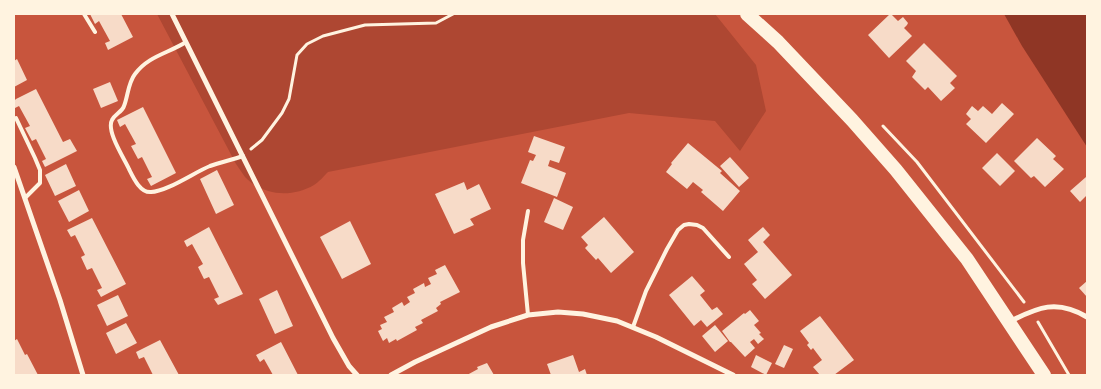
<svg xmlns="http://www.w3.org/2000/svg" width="1101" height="389" font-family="'Public Sans',sans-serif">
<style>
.green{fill:#ae4732}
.water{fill:#8f3625}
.building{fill:#f7dbc8}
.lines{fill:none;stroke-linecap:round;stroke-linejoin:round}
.path{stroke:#fff3e0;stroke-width:3}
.service{stroke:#fff3e0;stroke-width:4}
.minor{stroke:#fff3e0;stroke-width:5}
.trunk{stroke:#fff3e0;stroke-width:14}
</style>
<rect width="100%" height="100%" fill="#c8553d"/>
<path class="green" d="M157,14H715L756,65L766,111L740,151L715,121L629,113L328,172C324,176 319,182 314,185C292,198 263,196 245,177C242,173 239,168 236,164Z"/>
<path class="water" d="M1004,14H1087V147L1022,46Z"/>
<path class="building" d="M90,14H121L133,37L108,50L105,43L110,41L99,21L95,24Z
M890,14H891L898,21L903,17L908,23L907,25L904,28L912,36L889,58L868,35Z
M924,43L957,76L950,83L955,88L941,101L928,87L925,90L912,77L916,71L906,61Z
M17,59L27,80L14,87V61Z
M110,82L118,101L101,108L93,89Z
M36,89L63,142L70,139L77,151L45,167L42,161L46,159L36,139L32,141L25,128L30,126L19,106L15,108L14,106V101L16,99Z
M1002,103L1014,114L986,143L966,124L971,119L966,114L972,106L978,111L983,106L992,114Z
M143,107L176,173L151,186L147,179L152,177L142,157L138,159L131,146L136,144L125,124L120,127L117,120Z
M534,136L565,147L559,163L550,160L548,166L566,173L557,197L521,183L530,160L533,161L536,155L528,152Z
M1037,138L1056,156L1053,159L1064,169L1045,187L1034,176L1031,178L1014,161Z
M688,143L722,171L720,173L740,191L723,211L701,192L703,190L693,182L687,189L666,172L672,164L671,163Z
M997,153L1015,171L1000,186L982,168Z
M730,157L749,178L739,187L720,166Z
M66,164L76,186L55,196L45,175Z
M217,170L234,205L216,214L200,179Z
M1086,177L1087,179V195L1080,202L1070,191Z
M464,182L467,190L479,184L491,209L470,219L474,225L454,234L435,194Z
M79,190L89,211L69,222L58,201Z
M554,198L573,207L563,230L544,222Z
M604,217L634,252L611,273L598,258L596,260L585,248L588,245L581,237Z
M92,218L126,284L101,297L97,290L102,288L92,268L87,270L81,257L85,255L75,235L71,237L67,230Z
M350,221L371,264L342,279L320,237Z
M209,227L243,294L218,305L214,299L219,297L209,277L204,279L198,267L203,264L192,244L187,247L184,241Z
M763,227L770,235L763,242L792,275L765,299L752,284L757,280L744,264L758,252L748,240Z
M445,265L460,292L440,302L441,304L436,308L438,311L421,320L423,323L415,327L417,330L397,341L396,339L389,343L387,338L383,341L378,331L382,329L380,325L387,322L384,317L394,312L392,308L402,302L404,306L410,302L407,297L415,293L413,289L424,283L425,287L431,284L428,278L437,274L435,270Z
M692,276L705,291L700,295L712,310L717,307L723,314L707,327L701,320L694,326L669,295Z
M1087,281V297L1079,288Z
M277,290L293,326L275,334L259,299Z
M118,295L128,316L107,326L97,305Z
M750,310L759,321L754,325L761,333L759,334L764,339L758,344L754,339L750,342L755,348L745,357L731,342H730L722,331L744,313L745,314Z
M820,316L854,360L834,375H820L813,367L822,360L813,348L811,350L807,345L809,343L800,331Z
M126,323L137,343L116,354L106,333Z
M715,325L728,341L715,352L702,336Z
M17,339L25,355L27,354L38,375H14V341Z
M160,340L179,375H153L144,357L139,359L136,352Z
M281,342L298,375H273L264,359L260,362L256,355Z
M784,345L793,349L784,368L775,364Z
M573,355L579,372L585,369L587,375H551L547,364Z
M756,355L772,363L766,375L751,367Z
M487,363L494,375H467L478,369L477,367Z"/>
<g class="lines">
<path class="path" d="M883,126L917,162L1024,302
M251,149L262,140L282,113L289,99L297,55L307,44L323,36L365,25L436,23L453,14
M1038,322L1069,375"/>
<path class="service" d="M84,14L95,32
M186,42C169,53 148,56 135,74C128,83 128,96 124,106C122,112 115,114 112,120C106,131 124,158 129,169C133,177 140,193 151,192C166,192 195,172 210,166C221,162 232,160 243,156
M16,118L35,158L40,170V183L25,198
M528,211L523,240V263L528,315
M633,327L646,291L667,249L678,230L684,225L689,224L697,225L703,228L729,257"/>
<path class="minor" d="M172,14L333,338L349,366L357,375
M14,167L60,300L83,375
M1009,322C1038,307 1057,299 1087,317
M391,375L415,362L491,327L528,315L558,312L583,314L617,321L656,337L733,375"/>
<path class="trunk" d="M747,14L778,42L852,120L896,170L967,259L1044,375"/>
</g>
<rect width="1101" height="389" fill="none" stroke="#fff3e0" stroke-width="30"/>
</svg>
